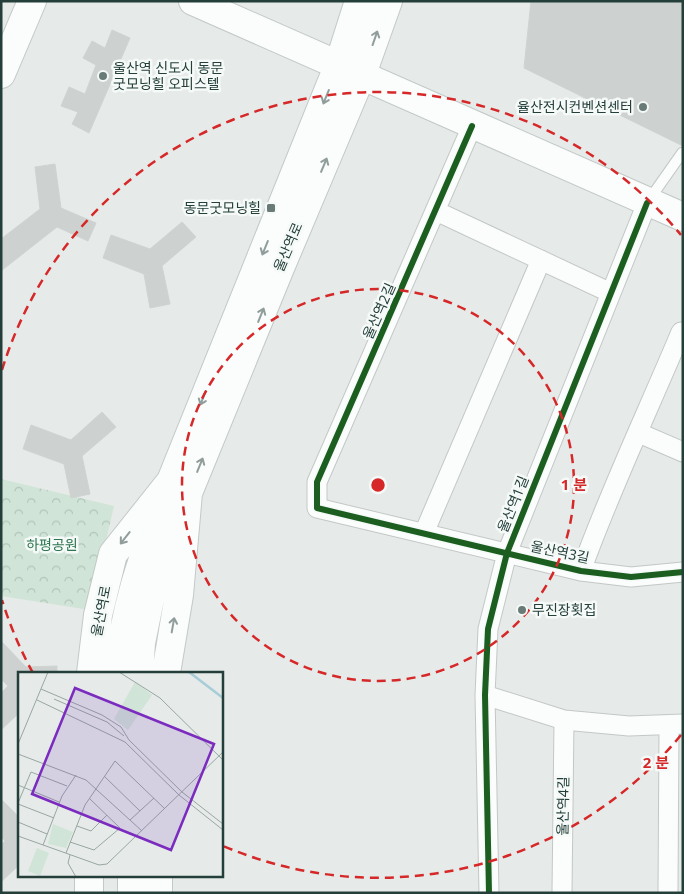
<svg xmlns="http://www.w3.org/2000/svg" width="684" height="894" font-family="'Noto Sans','Noto Sans KR',sans-serif">
<style>
.forest{fill:url(#forest-crowns)}
.building{fill:#cdd2d0;stroke:#cfd4d2}
.lines{fill:none;stroke-linecap:round;stroke-linejoin:round}
.lane-casing{stroke:#c3c8c6;stroke-width:12}
.street-casing{stroke:#c3c8c6;stroke-width:21}
.secondary-casing{stroke:#c2c9c7;stroke-width:30}
.lane{stroke:#fbfcfc;stroke-width:10}
.street{stroke:#fbfcfc;stroke-width:19}
.secondary{stroke:#fbfcfc;stroke-width:28}
.cycleway-casing{stroke:#f5faf8;stroke-width:9}
.cycleway{stroke:#1b5e20;stroke-width:6}
.oneway{stroke:#909e9b}
.ring{fill:none;stroke:#d62828;stroke-width:2.5;stroke-dasharray:9 6}
.poi-dot{fill:#687b77;stroke:#f5faf8;stroke-width:2}
.labels{text-anchor:middle;stroke-width:5;stroke-linejoin:round;paint-order:stroke}
.poi-label{font-size:14px;fill:#243f3a;stroke:#f5faf8;text-anchor:start}
.street-label{font-size:14px;fill:#243f3a;stroke:#f5faf8}
.park-label{font-size:14px;fill:#2e7550;stroke:#f5faf8}
.inset-river{fill:none;stroke:#a8cdd8;stroke-width:2.5}
.inset-road{fill:none;stroke:#98a6a3;stroke-width:1}
.view{fill:#7b2cbf;fill-opacity:0.15;stroke:#7b2cbf;stroke-width:2.5}
.inset-edge{fill:none;stroke:#243f3a;stroke-width:2.5}
.centre{fill:#d62828;stroke:#f5faf8;stroke-width:2.5}
.ring-label{font-size:15px;text-anchor:middle;font-weight:bold;fill:#d62828;stroke:#f5faf8;stroke-width:5;stroke-linejoin:round;paint-order:stroke}
</style>
<defs>
<pattern id="forest-crowns" width="20" height="18" patternUnits="userSpaceOnUse" patternTransform="scale(1.25)"><rect width="20" height="18" fill="#d0e4d7"/><path d="M2 6a3 3 0 1 1 6 0M12 15a3 3 0 1 1 6 0" fill="none" stroke="#b2c5b9"/></pattern>
</defs>
<rect width="100%" height="100%" fill="#e6ebe9"/>
<path class="forest" d="M1,479L114,506L90,610L1,596Z"/>
<path class="building" d="M531,1H683V146L524,68Z
M112,30L130,38L89,133L72,124L78,112L61,106L69,87L85,94L96,65L83,58L92,41L105,48Z
M55,164L61,208L96,223L88,241L57,227L1,271V239L40,209L35,167Z
M182,222L196,237L162,266L170,304L150,308L144,274L103,258L111,235L150,249Z
M102,412L116,427L82,456L90,494L71,498L64,464L23,449L31,425L71,440Z
M1,641L26,667L57,666V673H19V713L1,730V693L8,686L1,679Z
M1,799L19,817V865L1,882V845L5,841L1,837Z"/>
<g class="lines">
<g class="lane-casing">
<path id="lane" d="M649,200L682,153"/>
</g>
<g class="street-casing">
<path id="street" d="M472,126L317,482V508L581,571L631,577L683,572
M436,211L611,293
M639,433L683,452
M424,533L541,260
M581,571C610,490 648,411 681,332L683,333
M485,695L564,720L629,726L683,724
M489,893L485,695L488,629L507,553L647,203
M562,893L564,720
M668,893L669,726"/>
</g>
<g class="secondary-casing">
<path id="secondary" d="M193,1L683,217
M1,74L32,1
M91,673L98,615L113,554L171,481L339,64L359,1
M118,673C124,610 141,562 163,503
M139,673L141,643L152,589L175,527
M166,673L179,595L188,493L280,268L362,74L388,1
M89,893V875
M132,893V875
M158,893V875"/>
</g>
<use href="#lane" class="lane"/>
<use href="#street" class="street"/>
<use href="#secondary" class="secondary"/>
<g class="cycleway-casing">
<path id="cycleway" d="M472,126L317,482V508L581,571L631,577L683,572
M489,893L485,695L488,629L507,553L647,203"/>
</g>
<use href="#cycleway" class="cycleway"/>
</g>
<defs><path id="oneway-shaft" d="M-6 0H5M1.5-3L5.5 0L1.5 3" fill="none" stroke-width="1.6" stroke-linecap="round" stroke-linejoin="round" transform="scale(1.25)"/></defs>
<g class="oneway">
<use href="#oneway-shaft" transform="translate(375 38) rotate(-71)"/>
<use href="#oneway-shaft" transform="translate(326 97) rotate(112)"/>
<use href="#oneway-shaft" transform="translate(324 165) rotate(-67)"/>
<use href="#oneway-shaft" transform="translate(265 248) rotate(112)"/>
<use href="#oneway-shaft" transform="translate(261 315) rotate(-68)"/>
<use href="#oneway-shaft" transform="translate(203 398) rotate(111)"/>
<use href="#oneway-shaft" transform="translate(200 465) rotate(-68)"/>
<use href="#oneway-shaft" transform="translate(125 538) rotate(128)"/>
<use href="#oneway-shaft" transform="translate(173 625) rotate(-80)"/>
</g>
<g class="ring">
<circle cx="378" cy="485" r="196"/>
<path d="M681 735A393 393 0 0 1 221 845M33 673A393 393 0 0 1 2 600M2 370A393 393 0 0 1 681 235"/>
</g>
<g class="poi-dot">
<circle cx="103" cy="76" r="5"/>
<circle cx="643" cy="107" r="5"/>
<rect x="266" y="203" width="10" height="10" rx="2.5"/>
<circle cx="522" cy="610" r="5"/>
</g>
<g class="labels">
<g class="poi-label">
<text x="113" y="73">울산역 신도시 동문<tspan x="113" dy="16">굿모닝힐 오피스텔</tspan></text>
<text x="633" y="112" text-anchor="end">율산전시컨벤션센터</text>
<text x="261" y="213" text-anchor="end">동문굿모닝힐</text>
<text x="532" y="615">무진장횟집</text>
</g>
<g class="street-label">
<text transform="translate(288 247) rotate(-67)" y="5">울산역로</text>
<text transform="translate(379 311) rotate(-66)" y="5">울산역2길</text>
<text transform="translate(513 504) rotate(-68)" y="5">울산역1길</text>
<text transform="translate(560 552) rotate(12)" y="5">울산역3길</text>
<text transform="translate(101 611) rotate(-79)" y="5">울산역로</text>
<text transform="translate(563 806) rotate(-89)" y="5">울산역4길</text>
</g>
<g class="park-label">
<text x="52" y="550">하평공원</text>
</g>
</g>
<g transform="translate(18 672)">
<rect width="205" height="205" fill="#e6ebe9"/>
<path d="M19,176L31,181L22,204L10,199Z" fill="#d0e4d7"/>
<path d="M117,10L134,23L110,58L96,47ZM35,152L55,160L48,176L30,172Z" fill="#d0e4d7"/>
<path class="inset-river" d="M171,0L205,26"/>
<path class="inset-road" d="M101,0L142,26L205,88M23,17L84,43L103,55L111,68L164,120L205,152M36,27L89,50L106,64M19,28L107,70L161,123L205,158M0,72L30,0M0,82L68,108L124,159M86,104L122,139M0,113L41,130M0,131L13,100L49,114M0,132L36,146M112,148L136,126M0,150L29,162M59,154L73,159L89,143M0,164L81,193L89,192L205,80M52,170L76,178L102,156L71,126M25,173L44,124L58,103M48,181L67,133L97,89L147,137M52,183L50,191L58,205"/>
<path class="view" d="M57,16L196,72L153,178L14,122Z"/>
<rect width="205" height="205" class="inset-edge"/>
</g>
<circle cx="378" cy="485" r="8" class="centre"/>
<g class="ring-label">
<text x="574" y="490">1 분</text>
<text x="656" y="768">2 분</text>
</g>
<rect width="684" height="894" fill="none" stroke="#243f3a" stroke-width="5"/>
</svg>
